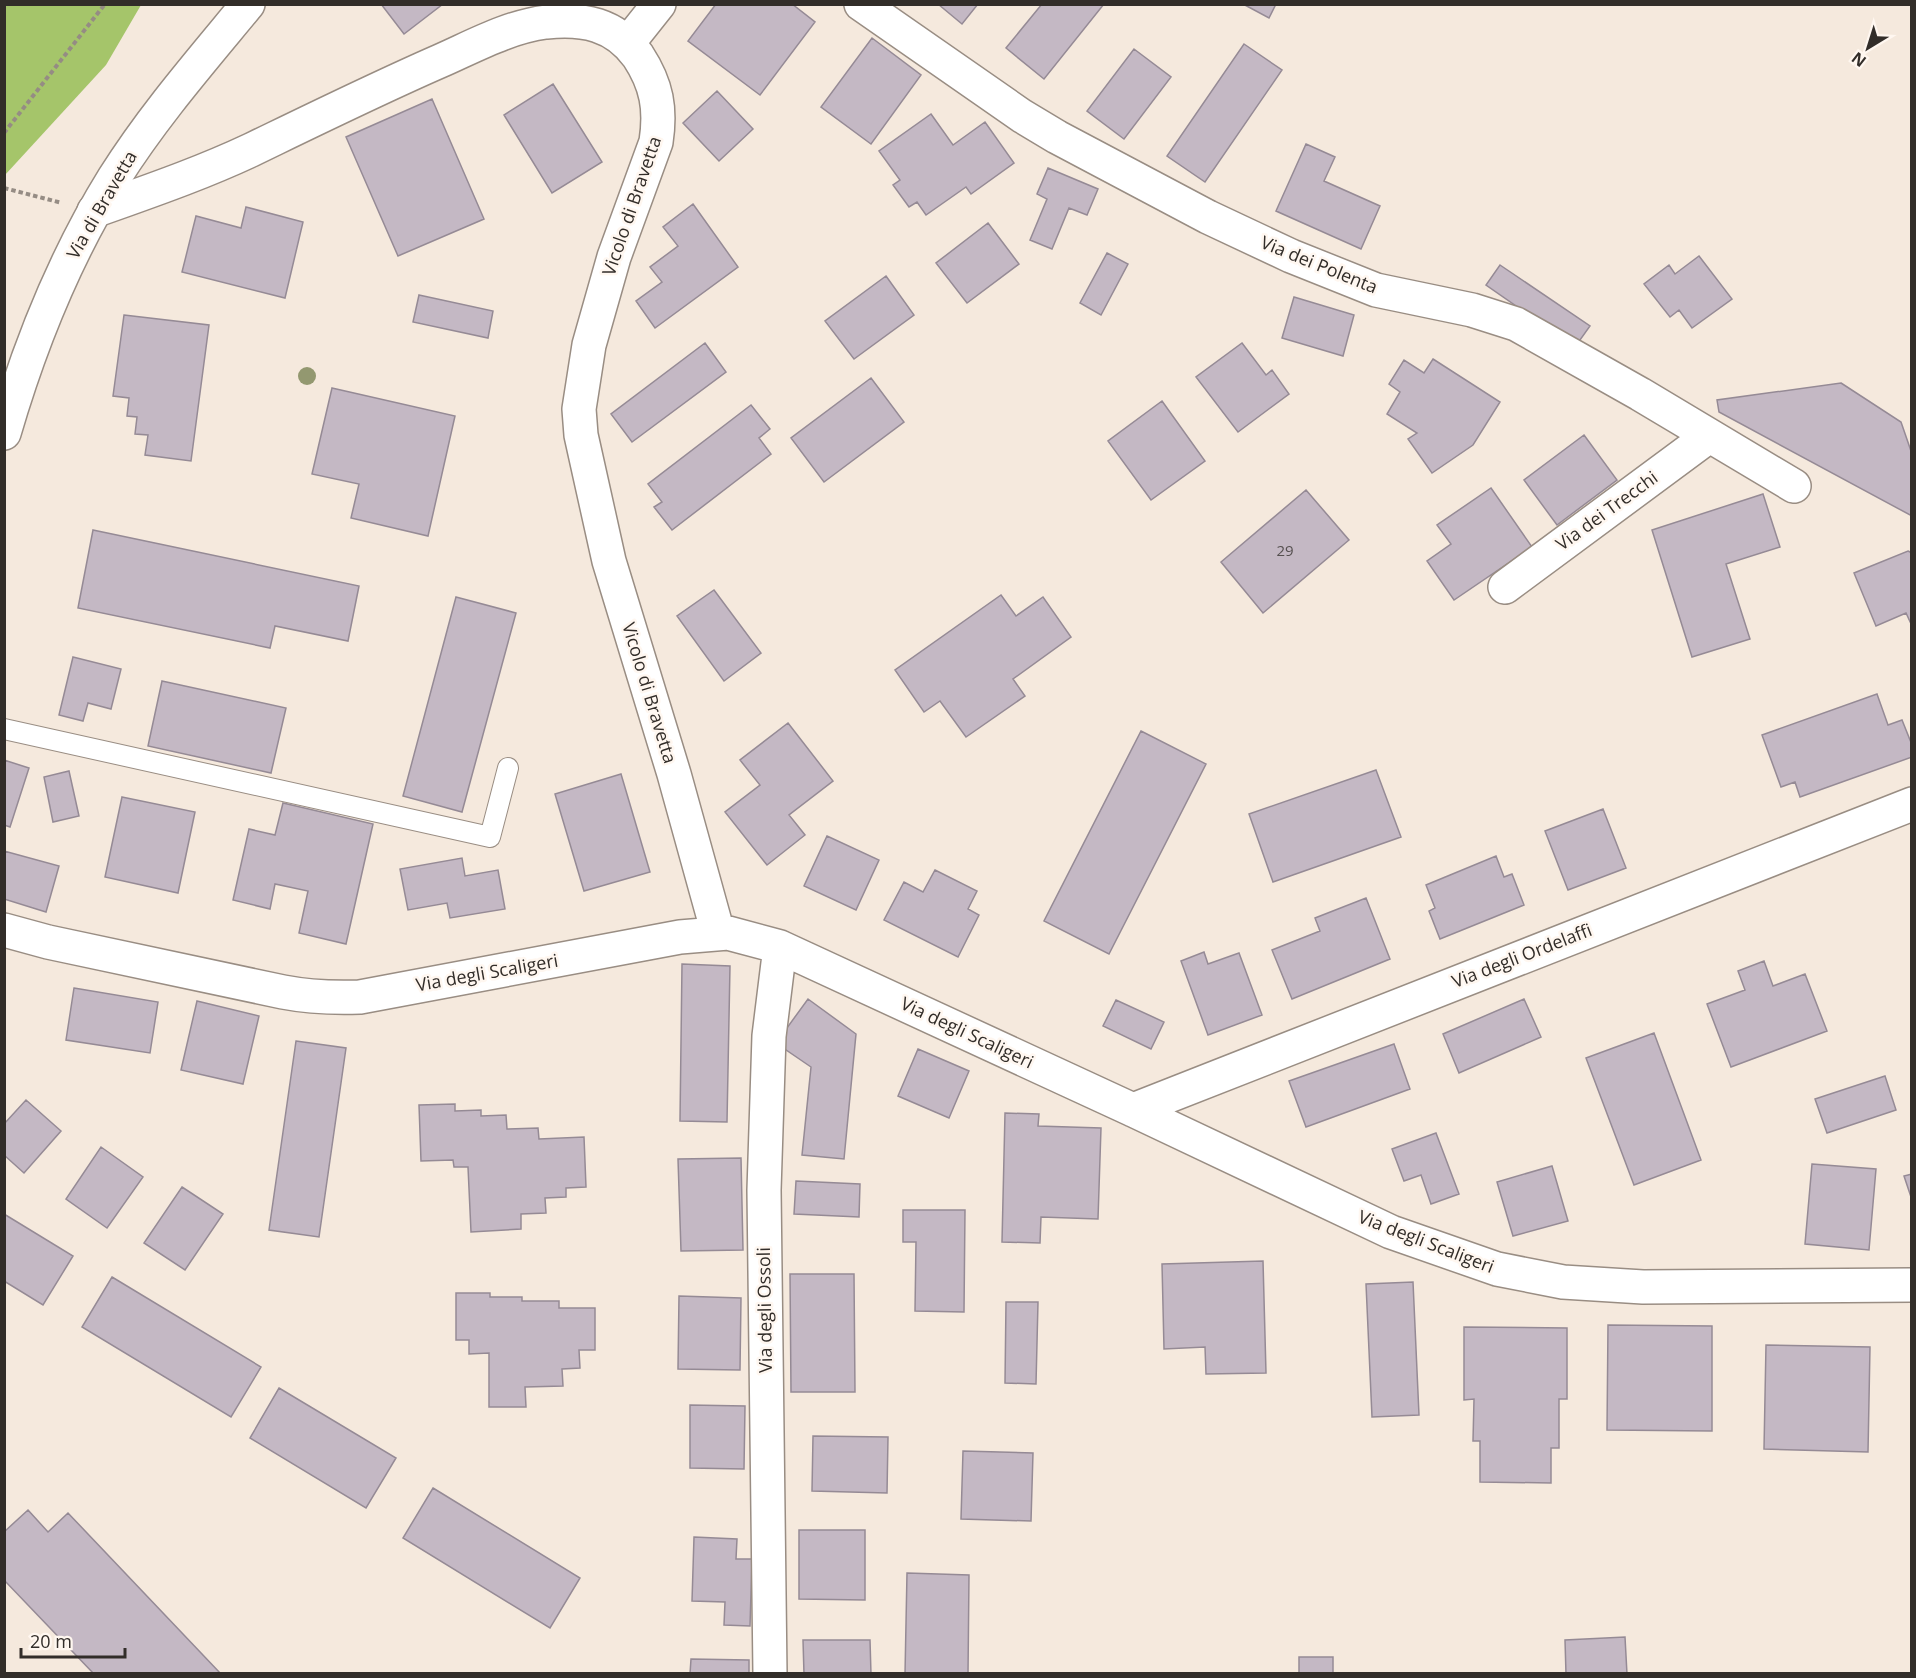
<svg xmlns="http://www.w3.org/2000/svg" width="1916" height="1678" font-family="'Open Sans',sans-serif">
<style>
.forest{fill:#a5c56a}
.building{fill:#c4b8c4;stroke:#958a95;stroke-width:1.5}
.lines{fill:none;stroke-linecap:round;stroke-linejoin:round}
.lane-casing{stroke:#998d83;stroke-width:22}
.street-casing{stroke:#998d83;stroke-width:36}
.secondary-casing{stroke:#998d83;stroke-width:36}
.path{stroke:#958c84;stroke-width:4;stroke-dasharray:4.5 3;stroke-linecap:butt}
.lane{stroke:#fff;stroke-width:20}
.street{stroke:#fff;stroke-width:33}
.secondary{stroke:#fff;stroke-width:33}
.tree{fill:#939870}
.labels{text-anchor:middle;stroke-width:5;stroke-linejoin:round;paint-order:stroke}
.number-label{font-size:15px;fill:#565050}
.street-label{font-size:18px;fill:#322d29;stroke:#fff7f0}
</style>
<rect width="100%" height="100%" fill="#f5e9dd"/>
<path class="forest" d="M5,4L141,5L106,65L5,175Z"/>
<path class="building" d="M381,4H443L404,34Z
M716,4H792L815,22L760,95L688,41Z
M938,4H978L962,24Z
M1042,4H1104L1044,79L1006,48Z
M1243,4H1276L1269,18Z
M872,38L921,75L871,144L821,107Z
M1244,44L1282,70L1205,182L1167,156Z
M1134,49L1171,77L1124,139L1087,111Z
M553,84L602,162L552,193L504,115Z
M717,91L753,129L719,161L683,123Z
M432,99L484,219L398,256L346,137Z
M931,114L953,145L985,122L1014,163L971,194L966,187L926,215L917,202L909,207L893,185L900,180L879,151Z
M1306,144L1335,157L1324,181L1380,206L1361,249L1276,211Z
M1048,168L1098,189L1087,215L1069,208L1052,249L1030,240L1047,199L1037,194Z
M693,204L738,267L655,328L636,301L662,282L650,267L678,246L663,227Z
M246,207L303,222L285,298L182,272L196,216L241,228Z
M988,223L1019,264L967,303L936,263Z
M1107,253L1128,264L1101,315L1080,303Z
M1699,256L1732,299L1692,328L1679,310L1670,317L1644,284L1669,265L1675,274Z
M1500,265L1590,326L1575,347L1486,285Z
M886,276L914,315L854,359L825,321Z
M419,295L493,311L488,338L413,322Z
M1294,297L1354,315L1343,356L1282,338Z
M124,315L209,325L191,461L145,455L148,435L135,434L137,417L127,416L129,398L113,396Z
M705,343L726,372L632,442L611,414Z
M1242,343L1266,375L1272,370L1289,394L1238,432L1196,377Z
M1433,359L1500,402L1473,445L1432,473L1408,439L1417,433L1387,414L1400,392L1389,384L1404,360L1424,373Z
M871,378L904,422L824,482L791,438Z
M1841,383L1901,422L1912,454V516L1719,412L1717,400Z
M332,388L455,416L428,536L351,518L359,484L312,474Z
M1162,401L1205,461L1151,500L1108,441Z
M751,405L770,429L759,438L771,454L672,530L654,507L662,502L648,484Z
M1584,435L1617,480L1557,525L1524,480Z
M1491,488L1532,547L1454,600L1427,561L1451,544L1437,525Z
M1306,490L1349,540L1263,613L1221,562Z
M1763,494L1780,547L1726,564L1750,639L1692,657L1652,530Z
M93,530L359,586L348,641L275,626L270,648L78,608Z
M1908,551L1912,553V626L1906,613L1876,626L1854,573Z
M714,590L761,653L724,681L677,616Z
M1001,595L1016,616L1043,597L1071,637L1013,679L1025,696L966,737L940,701L924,712L895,670Z
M456,597L516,613L462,812L403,796Z
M73,657L121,669L111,709L88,703L83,721L59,715Z
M162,681L286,708L271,773L148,746Z
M1877,694L1888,725L1902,720L1912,745V757L1800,797L1795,782L1781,787L1762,735Z
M788,723L833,781L789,815L805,835L767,865L725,812L760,785L740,760Z
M1141,731L1206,764L1109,954L1044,921Z
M4,760L29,768L10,827L4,825Z
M1376,770L1401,837L1273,882L1249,814Z
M69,771L79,816L53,822L44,777Z
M621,774L650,872L584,891L555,794Z
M122,797L195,812L178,893L105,877Z
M283,803L373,824L346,944L299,933L308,891L275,884L270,909L233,900L249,829L275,835Z
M1603,809L1626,868L1568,890L1545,831Z
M827,836L879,860L856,910L804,886Z
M4,851L59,866L46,912L4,899Z
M1496,856L1504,877L1512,874L1524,905L1440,939L1429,911L1435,908L1426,885Z
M462,858L465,876L498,870L505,909L450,918L447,903L408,910L400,869Z
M935,870L977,891L968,909L979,915L958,957L884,920L904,882L923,892Z
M1366,898L1390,959L1292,999L1272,950L1320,931L1315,918Z
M1204,952L1208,964L1239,953L1262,1015L1208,1035L1181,961Z
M1764,961L1773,986L1805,974L1827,1031L1731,1067L1707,1004L1745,990L1738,971Z
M682,964L730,966L727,1122L680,1121Z
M74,988L158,1002L150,1053L66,1040Z
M808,999L856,1034L844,1159L802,1155L811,1067L776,1043Z
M1524,999L1541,1037L1459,1073L1443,1034Z
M1116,1000L1164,1022L1151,1049L1103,1026Z
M197,1001L259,1016L243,1084L181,1070Z
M1654,1033L1701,1160L1634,1185L1586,1058Z
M296,1041L346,1048L319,1237L269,1230Z
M1394,1044L1410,1089L1306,1127L1289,1081Z
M918,1049L969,1071L949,1118L898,1096Z
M1885,1076L1896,1110L1827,1133L1815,1099Z
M26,1100L61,1131L24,1173L4,1155V1124Z
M455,1104V1111L481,1110V1116L506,1115L507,1129L538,1128L539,1139L584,1137L586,1187L566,1188V1197L545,1198L546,1213L521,1214V1229L471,1232L468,1167H454L453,1160L421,1161L419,1105Z
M1005,1113L1039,1114L1038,1126L1101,1128L1098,1219L1041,1217L1040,1243L1002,1242Z
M1436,1133L1459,1194L1431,1204L1421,1175L1404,1181L1392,1149Z
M101,1147L143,1177L107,1228L66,1199Z
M741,1158L743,1250L681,1251L678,1159Z
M1812,1164L1876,1169L1869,1250L1805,1244Z
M1552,1166L1568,1221L1513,1236L1497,1182Z
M1912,1174V1200L1904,1176Z
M796,1181L860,1184L859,1217L794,1214Z
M182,1187L223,1214L185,1270L144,1243Z
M903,1210H965L964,1312L915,1311L916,1242H903Z
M4,1214L73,1256L43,1305L4,1281Z
M1263,1261L1266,1373L1206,1374L1205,1347L1164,1349L1162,1264Z
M790,1274H854L855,1392H791Z
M112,1277L261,1367L231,1417L82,1327Z
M1413,1282L1419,1415L1372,1417L1366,1284Z
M456,1293H490V1297H522V1301H559V1308H595V1350H579L580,1368L562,1369L563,1386L525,1387L526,1407H489V1353L469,1354V1340H456Z
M679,1296L741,1298L740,1370L678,1369Z
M1006,1302H1038L1036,1384L1005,1383Z
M1608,1325L1712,1326V1431L1607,1430Z
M1464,1327L1567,1328V1399H1559V1448H1551V1483L1480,1482V1441H1473L1474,1399L1464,1400Z
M1766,1345L1870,1347L1868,1452L1764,1449Z
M279,1388L396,1458L366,1508L250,1438Z
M690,1405L745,1406L744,1469L690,1468Z
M813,1436L888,1437L887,1493L812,1491Z
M963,1451L1033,1453L1031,1521L961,1519Z
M433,1488L580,1578L550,1628L403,1538Z
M28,1510L48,1532L68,1513L221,1674H94L4,1580V1532Z
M799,1530H865V1600L799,1599Z
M694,1537L737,1539L736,1559H752L750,1626L724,1625L725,1602L692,1601Z
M907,1573L969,1575L968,1674H905Z
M1625,1637L1627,1674H1566L1565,1640Z
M803,1640H870L871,1674H804Z
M1299,1657H1333V1674H1299Z
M691,1659L749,1660V1674H690Z"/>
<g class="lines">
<g class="lane-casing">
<path id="lane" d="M4,729L490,837L508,768"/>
</g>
<g class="street-casing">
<path id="street" d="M861,4L1022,116L1057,137L1208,217L1291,256L1376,290L1472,310L1516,324L1640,394L1794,486
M628,43L659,4
M94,211C147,192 200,174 251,150C313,120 376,89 440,61C474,46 508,27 546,22C583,18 615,24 638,56C657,85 661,109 656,142L614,257L589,345L579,409L581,435L609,561L674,774L718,933
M1505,587L1709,436
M4,930L48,942L283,992C309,997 333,998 360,997L680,937L728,933L780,947L1133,1110L1391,1232L1497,1269L1563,1282L1643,1287L1912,1285
M1133,1110L1912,804
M770,1674L764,1190L769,1036L780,947"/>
</g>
<g class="secondary-casing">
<path id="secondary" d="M4,433C30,344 65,257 114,178C153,116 201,61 248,4"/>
</g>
<path class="path" d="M4,133L105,4
M4,188L62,203"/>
<use href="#lane" class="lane"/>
<use href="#street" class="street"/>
<use href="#secondary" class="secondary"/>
</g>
<circle class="tree" cx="307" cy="376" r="9"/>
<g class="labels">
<g class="number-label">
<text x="1285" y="556">29</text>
</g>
<g class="street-label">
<text transform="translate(102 205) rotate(-60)" y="6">Via di Bravetta</text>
<text transform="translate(632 206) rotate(-71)" y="6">Vicolo di Bravetta</text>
<text transform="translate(1319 265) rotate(22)" y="6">Via dei Polenta</text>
<text transform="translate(1607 511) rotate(-36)" y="6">Via dei Trecchi</text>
<text transform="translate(649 693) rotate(73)" y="6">Vicolo di Bravetta</text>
<text transform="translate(1522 956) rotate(-21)" y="6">Via degli Ordelaffi</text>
<text transform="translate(487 973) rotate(-10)" y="6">Via degli Scaligeri</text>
<text transform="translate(967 1033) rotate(25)" y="6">Via degli Scaligeri</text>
<text transform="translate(1426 1242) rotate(21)" y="6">Via degli Scaligeri</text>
<text transform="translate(765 1310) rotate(-91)" y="6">Via degli Ossoli</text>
</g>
</g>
<rect width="1916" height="1678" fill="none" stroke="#322d29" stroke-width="12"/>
<g transform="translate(1868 48) rotate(218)" stroke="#fff7f0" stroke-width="4.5" paint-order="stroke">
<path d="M0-4.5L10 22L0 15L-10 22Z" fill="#322d29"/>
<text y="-9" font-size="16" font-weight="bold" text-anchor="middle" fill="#322d29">N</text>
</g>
<path d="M21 1648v9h104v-9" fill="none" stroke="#322d29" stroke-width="3"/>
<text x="30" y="1648" font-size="18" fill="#322d29" stroke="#fff7f0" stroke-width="4.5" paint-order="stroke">20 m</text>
</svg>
